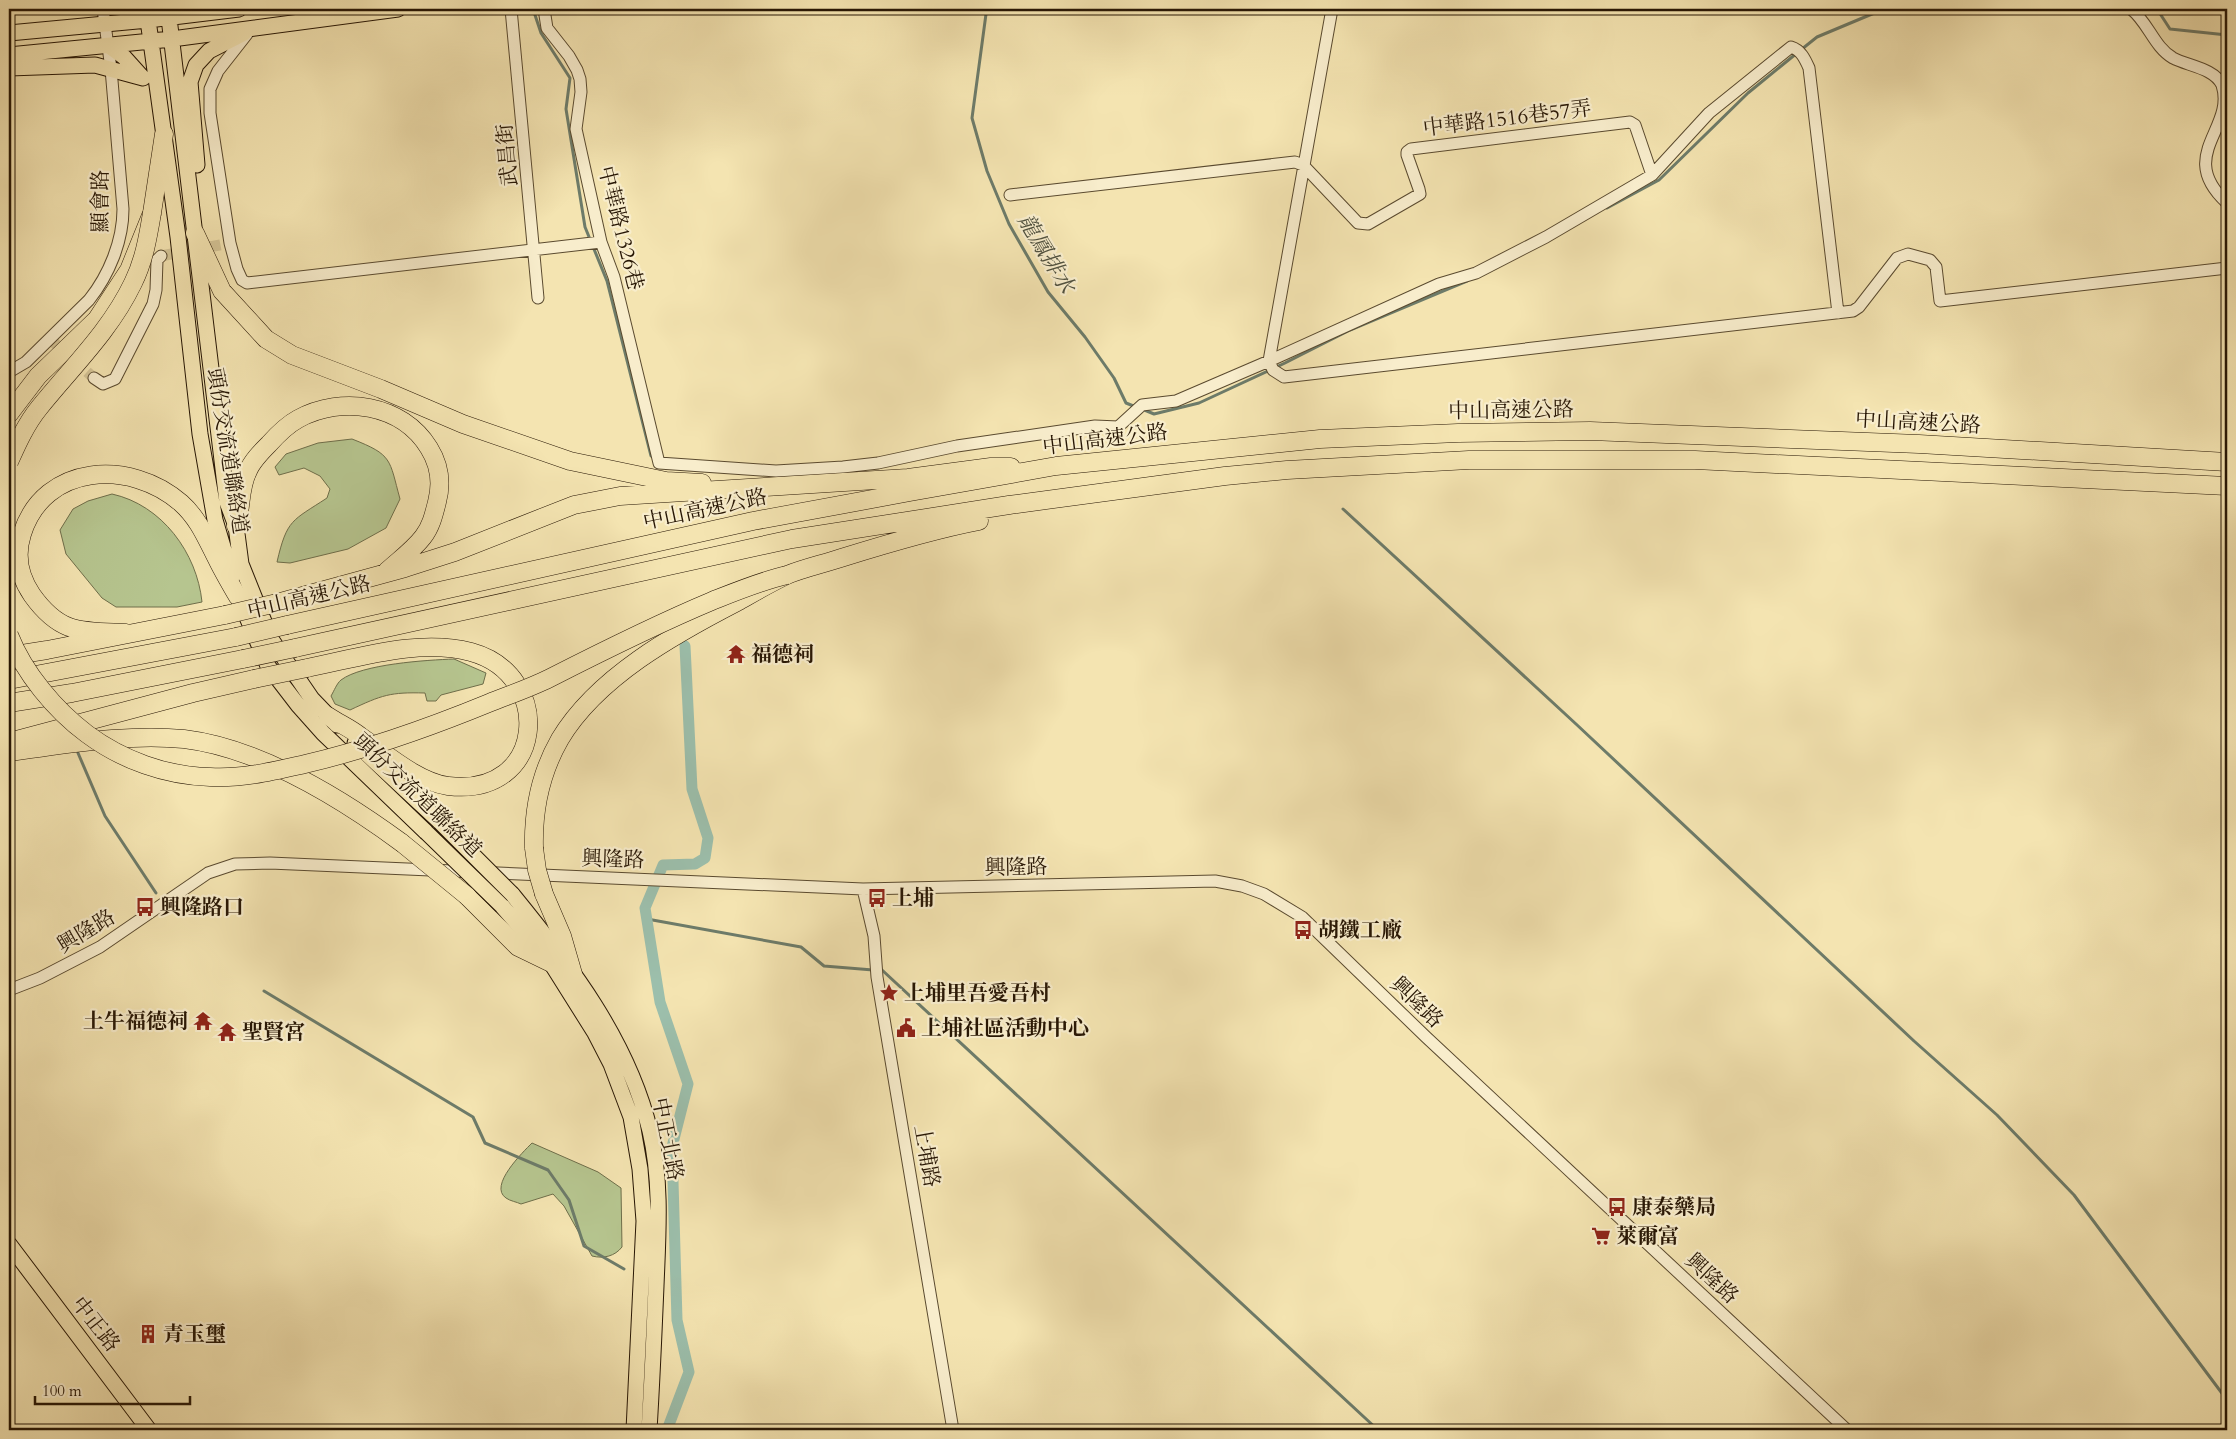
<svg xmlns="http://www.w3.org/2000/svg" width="2236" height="1439" font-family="Cardo,'Noto Serif TC',serif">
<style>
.green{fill:#b6c58f;stroke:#6e6e4a}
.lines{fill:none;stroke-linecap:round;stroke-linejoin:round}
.stream{stroke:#6d7b69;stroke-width:3}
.canal{stroke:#9cbfac;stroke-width:11}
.minor-tunnel{stroke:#d5c597;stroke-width:11;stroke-dasharray:11 5.5;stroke-linecap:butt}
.minor-casing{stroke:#5a4a2f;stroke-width:13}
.major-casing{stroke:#271604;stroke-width:17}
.highway-casing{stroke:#271604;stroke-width:19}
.minor{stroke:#f8edcc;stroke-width:11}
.major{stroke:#f4e4b1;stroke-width:15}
.highway{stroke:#f4e4b1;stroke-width:18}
.major-bridge-casing{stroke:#271604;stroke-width:17;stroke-linecap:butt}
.highway-bridge-casing{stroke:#271604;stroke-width:19;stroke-linecap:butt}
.major-bridge{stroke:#f4e4b1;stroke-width:15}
.highway-bridge{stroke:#f4e4b1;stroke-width:18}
.labels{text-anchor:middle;stroke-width:4.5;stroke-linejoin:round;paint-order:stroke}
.street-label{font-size:21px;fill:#271604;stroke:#f8edcc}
.poi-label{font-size:21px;font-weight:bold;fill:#271604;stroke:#f8edcc;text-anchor:start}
.water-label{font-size:22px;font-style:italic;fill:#50513f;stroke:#f8edcc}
</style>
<rect width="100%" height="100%" fill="#f4e4b1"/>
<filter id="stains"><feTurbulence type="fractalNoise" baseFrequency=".004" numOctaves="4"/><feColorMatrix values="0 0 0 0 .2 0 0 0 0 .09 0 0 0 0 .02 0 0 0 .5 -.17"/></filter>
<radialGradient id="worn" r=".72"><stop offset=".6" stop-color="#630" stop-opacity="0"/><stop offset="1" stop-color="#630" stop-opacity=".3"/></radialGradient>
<path class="green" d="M352,439C393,455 389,459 400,499L386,528L348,549L290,563L277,562C287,519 292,521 327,498L330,489L320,476L304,468L279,475L275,467L286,454L318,443Z
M112,494C162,505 197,553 202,602L177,607H116L102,598L66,554L60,530L73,509L88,501Z
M454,659L486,673L483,684L441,695L436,701H427L425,693C390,692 382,695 350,710L335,704L331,696C334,691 337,683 341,680C362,664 427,660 454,659Z
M532,1143L598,1172L621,1188L622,1247C615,1256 604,1259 592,1256L564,1206L553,1194L521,1204C517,1202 510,1201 506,1198C488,1186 523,1152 532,1143Z"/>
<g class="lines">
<path class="stream" d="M533,9L541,33L570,78L566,109L585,227L607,281L651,456
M985,9L986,14L972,118L987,171L1009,224L1048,292L1085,337L1114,378L1126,403L1136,407
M2157,9L2170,29L2227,35
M1802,49L1817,37L1884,9
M2227,146L2224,150H2227
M1607,208L1659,180L1748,93L1797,53
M1142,409L1154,414L1199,403L1285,363L1350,330L1467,281
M1343,509L1576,724L1914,1041L1997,1115L2074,1195L2227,1400
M78,753L105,816L156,893
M647,919L801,947L824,966L873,970
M879,970H882L1378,1430
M264,991L473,1117L485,1143L548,1170L569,1200L584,1246L624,1269"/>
<path class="canal" d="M667,1430L689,1372L677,1320L672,1147L688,1084L660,1002L645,908L663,865L695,864L705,858L708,838L692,789L685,646"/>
<path class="minor-tunnel" d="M161,256L230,243
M50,339L94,378"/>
<g class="minor-casing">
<path id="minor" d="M511,9L538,298
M544,9L547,28L569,56L577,70L580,79L581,92L576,129L601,242L614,277L659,463L776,471L843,467L878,463L957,446L1095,426L1118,427L1142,405L1176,401L1269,361L1439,284L1476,273L1546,237L1652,175L1709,113L1791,47C1801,50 1805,59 1809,68L1838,313
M1332,9L1269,361L1273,370L1284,377L1853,311L1859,307L1897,258L1908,254L1930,260L1936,267L1940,301L2227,268
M2131,9C2148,22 2154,47 2173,58C2188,66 2214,68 2222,85C2236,129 2175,155 2227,203
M247,34L218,71L210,89V113L230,243L237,269L242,280L247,283L601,242
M1303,165L1358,223L1368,224L1420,194L1419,189L1407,155V152L1411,149L1630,122L1635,125L1652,175
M1010,195L1295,162L1303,165
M9,372L26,362L89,300C109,275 123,241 123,209L111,69L103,9
M94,378L103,384L115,379L153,304L156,290L157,260L161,256
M863,889L874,936L877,977L953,1430
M9,990L40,978L100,947L208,873L235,864L270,863L863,889L1215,881L1242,886L1264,894L1302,917L1426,1037L1847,1430"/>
</g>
<g class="major-casing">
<path id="major" d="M169,18L227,502L236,526L241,564L271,639L312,699L337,725
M148,20L178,237L200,434L215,520L232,577
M9,33L148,20L239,9
M109,46L124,57L142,77
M9,55L172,39L398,9
M9,68L95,65L143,78
M197,165L190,82L196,65L209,51L244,33
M240,601L268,666L298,705L323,733L426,832
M355,743L440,822
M512,894C570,965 628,1040 650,1131C662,1182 658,1235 656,1286C654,1334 652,1382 649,1430
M502,906L551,963L595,1033L611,1064L631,1117L640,1169L644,1221L634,1430
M9,1244L149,1430"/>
</g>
<g class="highway-casing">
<path id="highway" d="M195,233L222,291L266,339L292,355L381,389L463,424L570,461L666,481L702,483
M9,414L38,376L97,319L129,270L152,213L164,134
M236,526C242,508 239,488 248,471C252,461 261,452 269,444C277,435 287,425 298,419C342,395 402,404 429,448C439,464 442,483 437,502C434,514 431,527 423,537C413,550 399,560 387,571
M277,603L405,568L455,552L574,505L620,496L908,478L991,467H1011
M287,625L753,521L910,492L1056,466L1320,439L1458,433L1590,431L1919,444L2227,462
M126,633C107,632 87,633 69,627C53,621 42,609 32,595C19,576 15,556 22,534C44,463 131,459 181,503C199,519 207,540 218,561C224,573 231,585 238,597
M295,648L792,539L1009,505L1225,476L1287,470L1469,460H1695L2227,486
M9,656L47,650L225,615
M307,668C358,658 419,638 471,652C555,675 546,798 448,786C418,782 385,753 360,736C350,728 338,723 328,716
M9,680L236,637
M9,703L72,693L243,659
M9,742L193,693L254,679
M9,752C64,745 127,733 184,739C259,748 342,799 402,843
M534,848C533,810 541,772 560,739C597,677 675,634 737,602C753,593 770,583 787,575C804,568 823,564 841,558C886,544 932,530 979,521
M544,894L562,936L573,974
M467,896L518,947L551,963"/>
</g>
<use href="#minor" class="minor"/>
<use href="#major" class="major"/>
<use href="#highway" class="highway"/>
<g class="major-bridge-casing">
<path id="major-bridge" d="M440,822L512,894
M426,832L502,906"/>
</g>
<g class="highway-bridge-casing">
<path id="highway-bridge" d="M9,462C17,444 26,424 39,408C72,367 110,331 133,283C144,261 148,237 152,213
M225,615L277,603
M9,635C24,673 55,710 87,734C122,760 166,776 210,777C242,779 274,771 305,764C369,749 428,728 489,703C509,695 530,688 550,678C603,651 657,624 712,601C737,591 761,581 787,575
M236,637L287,625
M243,659L295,648
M254,679L307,668
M402,843L467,896
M534,848L537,870L544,894"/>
</g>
<use href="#major-bridge" class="major-bridge"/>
<use href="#highway-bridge" class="highway-bridge"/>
</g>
<defs>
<g id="temple-bare" transform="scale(1.5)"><path d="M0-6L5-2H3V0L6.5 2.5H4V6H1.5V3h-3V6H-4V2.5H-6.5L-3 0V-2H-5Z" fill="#8f2418" stroke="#f8edcc" stroke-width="2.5" paint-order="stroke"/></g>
<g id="bus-bare" transform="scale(1.5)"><path d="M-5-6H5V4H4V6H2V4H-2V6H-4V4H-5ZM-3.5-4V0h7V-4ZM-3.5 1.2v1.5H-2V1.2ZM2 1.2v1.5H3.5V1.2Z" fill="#8f2418" stroke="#f8edcc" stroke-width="2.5" paint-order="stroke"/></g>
<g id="sight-bare" transform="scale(1.5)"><path d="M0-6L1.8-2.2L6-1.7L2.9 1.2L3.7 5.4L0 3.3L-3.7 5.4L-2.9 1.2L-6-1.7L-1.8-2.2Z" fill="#8f2418" stroke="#f8edcc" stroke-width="2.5" paint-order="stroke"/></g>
<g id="civic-bare" transform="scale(1.5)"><path d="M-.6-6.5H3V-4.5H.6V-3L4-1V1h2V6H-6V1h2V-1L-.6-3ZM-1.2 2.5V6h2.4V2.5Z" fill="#8f2418" stroke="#f8edcc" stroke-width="2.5" paint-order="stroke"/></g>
<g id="supermarket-bare" transform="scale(1.5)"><path d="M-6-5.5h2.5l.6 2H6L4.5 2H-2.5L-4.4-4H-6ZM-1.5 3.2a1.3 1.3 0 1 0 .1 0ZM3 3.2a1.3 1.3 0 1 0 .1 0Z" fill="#8f2418" stroke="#f8edcc" stroke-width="2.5" paint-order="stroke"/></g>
<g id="building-bare" transform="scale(1.5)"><path d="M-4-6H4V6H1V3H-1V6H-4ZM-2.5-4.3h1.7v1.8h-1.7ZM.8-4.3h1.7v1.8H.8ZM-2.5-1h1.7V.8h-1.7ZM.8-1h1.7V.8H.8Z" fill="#8f2418" stroke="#f8edcc" stroke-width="2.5" paint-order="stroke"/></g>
</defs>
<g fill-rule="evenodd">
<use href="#temple-bare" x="736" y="654"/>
<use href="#bus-bare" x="877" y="898"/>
<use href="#bus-bare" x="145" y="907"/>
<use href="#bus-bare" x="1303" y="930"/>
<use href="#sight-bare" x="889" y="993"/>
<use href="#temple-bare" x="203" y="1021"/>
<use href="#civic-bare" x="906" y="1028"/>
<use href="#temple-bare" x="227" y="1032"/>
<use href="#bus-bare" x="1617" y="1207"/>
<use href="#supermarket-bare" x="1601" y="1236"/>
<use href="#building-bare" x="148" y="1334"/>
</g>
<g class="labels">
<g class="street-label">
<text transform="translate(1507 118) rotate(-7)" y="7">中華路1516巷57弄</text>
<text transform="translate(507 155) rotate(-95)" y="7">武昌街</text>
<text transform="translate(100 201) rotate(-90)" y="7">顯會路</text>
<text transform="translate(621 228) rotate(76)" y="7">中華路1326巷</text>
<text transform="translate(1511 410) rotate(-1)" y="7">中山高速公路</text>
<text transform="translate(1918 422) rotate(3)" y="7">中山高速公路</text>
<text transform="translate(1105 439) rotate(-7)" y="7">中山高速公路</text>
<text transform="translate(228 451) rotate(81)" y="7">頭份交流道聯絡道</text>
<text transform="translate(705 509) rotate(-12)" y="7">中山高速公路</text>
<text transform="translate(309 597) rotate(-13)" y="7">中山高速公路</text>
<text transform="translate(418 795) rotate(44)" y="7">頭份交流道聯絡道</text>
<text transform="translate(613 859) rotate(2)" y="7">興隆路</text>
<text transform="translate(1016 867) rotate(-1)" y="7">興隆路</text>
<text transform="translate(86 931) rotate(-31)" y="7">興隆路</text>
<text transform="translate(1417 1002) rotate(44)" y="7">興隆路</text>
<text transform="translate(668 1139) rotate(79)" y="7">中正北路</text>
<text transform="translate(927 1156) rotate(80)" y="7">上埔路</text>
<text transform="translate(1712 1278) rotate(43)" y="7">興隆路</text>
<text transform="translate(96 1324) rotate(52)" y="7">中正路</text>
</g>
<g class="poi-label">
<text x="751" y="661">福德祠</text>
<text x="892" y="905">上埔</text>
<text x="160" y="914">興隆路口</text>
<text x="1318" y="937">胡鐵工廠</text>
<text x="904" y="1000">上埔里吾愛吾村</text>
<text x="188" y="1028" text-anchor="end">土牛福德祠</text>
<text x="921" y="1035">上埔社區活動中心</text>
<text x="242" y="1039">聖賢宮</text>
<text x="1632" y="1214">康泰藥局</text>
<text x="1616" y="1243">萊爾富</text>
<text x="163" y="1341">青玉璽</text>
</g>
<g class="water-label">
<text transform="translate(1047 253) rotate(59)" y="8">龍鳳排水</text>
</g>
</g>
<rect width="2236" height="1439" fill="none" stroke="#f4e4b1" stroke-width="30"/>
<rect x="10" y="10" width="2216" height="1419" fill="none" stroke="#271604" stroke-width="2.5"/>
<rect x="15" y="15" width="2206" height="1409" fill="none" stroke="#271604"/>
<path d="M35 1396v8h155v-8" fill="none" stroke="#271604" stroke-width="2.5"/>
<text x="42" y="1396" font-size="15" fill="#271604" stroke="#f8edcc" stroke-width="4" paint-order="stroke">100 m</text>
<rect width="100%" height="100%" filter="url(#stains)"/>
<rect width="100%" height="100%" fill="url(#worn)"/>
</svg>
